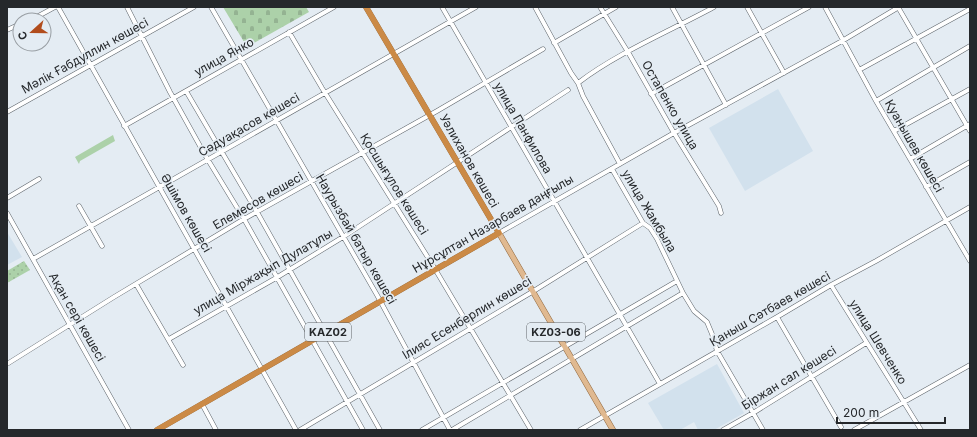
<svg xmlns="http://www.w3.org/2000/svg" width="977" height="437" font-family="Inter,sans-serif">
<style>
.built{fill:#d2e1ed}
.grass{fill:#acd1a9}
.cemetery{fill:url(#cemetery-stones)}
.park{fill:url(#park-dots)}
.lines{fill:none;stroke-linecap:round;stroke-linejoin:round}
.minor-casing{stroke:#5e656b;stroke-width:5}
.major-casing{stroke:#91683d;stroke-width:6}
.highway-casing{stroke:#91683d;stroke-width:6}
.minor{stroke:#fff;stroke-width:4}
.major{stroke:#e0b990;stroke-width:5}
.highway{stroke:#cb8a46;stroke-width:5.5}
.labels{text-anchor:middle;stroke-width:3.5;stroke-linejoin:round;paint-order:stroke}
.shield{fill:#e4ecf3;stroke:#5e6367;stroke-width:1}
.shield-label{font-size:11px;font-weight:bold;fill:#25282b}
.street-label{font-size:12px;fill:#25282b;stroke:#e4ecf3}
</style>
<defs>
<pattern id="cemetery-stones" width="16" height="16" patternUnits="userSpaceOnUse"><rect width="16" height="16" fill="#acd1a9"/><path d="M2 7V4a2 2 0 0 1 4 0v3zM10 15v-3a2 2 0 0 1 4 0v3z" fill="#94b392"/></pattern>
<pattern id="park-dots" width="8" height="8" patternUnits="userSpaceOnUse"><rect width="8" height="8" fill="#acd1a9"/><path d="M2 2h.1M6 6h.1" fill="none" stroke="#94b392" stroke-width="1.8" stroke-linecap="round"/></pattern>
</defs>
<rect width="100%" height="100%" fill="#e4ecf3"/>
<path class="built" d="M778,89L813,151L745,191L709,128Z
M7,232L22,257L7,265Z
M717,364L744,413L714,430H698L694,422L680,430H664L648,403Z"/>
<path class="grass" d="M113,135L115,141L80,161L79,164L75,157Z"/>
<path class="cemetery" d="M223,7H306L309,12L247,47Z"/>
<path class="park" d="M24,261L30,270L7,283V271Z"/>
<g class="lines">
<g class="minor-casing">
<path id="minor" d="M58,7L296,430
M127,7L170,92L205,155L244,219L363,430
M211,7L377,295L450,430
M442,7L660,384
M535,7L571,73L578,83L583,96L620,164
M600,7L628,52L674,133L719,206L721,213
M672,7L726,105
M747,7L784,73
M825,7L876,101L970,261
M898,7L970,131
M31,20L55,7
M7,30L20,24
M289,32L322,88L432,264L531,430
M554,43L616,7
M859,70L970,9
M578,83C617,53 670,31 714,7
M186,91L257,212L380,430
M651,94L809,7
M876,101L970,46
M7,112L194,7
M124,126L334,7
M894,131L970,89
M910,159L970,124
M612,169L643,223L650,228L657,239L683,293L694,311L707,322L712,334L717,351L763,430
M926,187L970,162
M7,198L39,179
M79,206L102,246
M7,213L129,430
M499,233L674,133L842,41L899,7
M33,259L476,7
M136,284L183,365
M831,285L921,430
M777,317L841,427
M169,339L276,278L343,237L568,90
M7,364L114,297L244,219L437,111L543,49
M202,404L216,430
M300,430L532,292L643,223
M422,430L677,281
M452,430L683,293
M580,430L777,317L831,285L876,261L970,207
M723,430L753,413L866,343
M854,430L970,365"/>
</g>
<g class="major-casing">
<path id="major" d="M499,233L613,430"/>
</g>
<g class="highway-casing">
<path id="highway" d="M157,430L499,233L366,7"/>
</g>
<use href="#minor" class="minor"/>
<use href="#major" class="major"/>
<use href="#highway" class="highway"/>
</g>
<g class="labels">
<g class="shield">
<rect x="305" y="323" width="46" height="18" rx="3"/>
<rect x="527" y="323" width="58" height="18" rx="3"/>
</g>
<g class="shield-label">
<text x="328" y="336">KАZ02</text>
<text x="556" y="336">KZ03-06</text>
</g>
<g class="street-label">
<text transform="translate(85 56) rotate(-29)" y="4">Мәлік Ғабдуллин көшесі</text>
<text transform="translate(224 57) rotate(-29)" y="4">улица Янко</text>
<text transform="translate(670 105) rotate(60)" y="4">Остапенко улица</text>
<text transform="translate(249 125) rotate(-30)" y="4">Сәдуақасов көшесі</text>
<text transform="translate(523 128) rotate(60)" y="4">улица Панфилова</text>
<text transform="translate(914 146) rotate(60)" y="4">Қуанышев көшесі</text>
<text transform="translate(469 161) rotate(60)" y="4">Уәлиханов көшесі</text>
<text transform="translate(394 184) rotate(58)" y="4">Қосшығұлов көшесі</text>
<text transform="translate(258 201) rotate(-30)" y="4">Елемесов көшесі</text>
<text transform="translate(649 211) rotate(59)" y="4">улица Жамбыла</text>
<text transform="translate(186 213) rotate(60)" y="4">Әшімов көшесі</text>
<text transform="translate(493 224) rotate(-30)" y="4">Нұрсұлтан Назарбаев даңғылы</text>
<text transform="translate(356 239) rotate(60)" y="4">Наурызбай батыр көшесі</text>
<text transform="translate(263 272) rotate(-30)" y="4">улица Міржақып Дулатұлы</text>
<text transform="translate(770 309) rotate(-30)" y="4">Қаныш Сәтбаев көшесі</text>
<text transform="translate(77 317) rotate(60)" y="4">Ақан сері көшесі</text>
<text transform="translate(467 318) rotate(-31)" y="4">Ілияс Есенберлин көшесі</text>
<text transform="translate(878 342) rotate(58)" y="4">улица Шевченко</text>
<text transform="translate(789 378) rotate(-32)" y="4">Біржан сал көшесі</text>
</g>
</g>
<rect width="977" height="437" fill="none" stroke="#25282b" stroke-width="16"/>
<g transform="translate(32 32) rotate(249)"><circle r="19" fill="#e4ecf3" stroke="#989ea3"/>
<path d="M0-3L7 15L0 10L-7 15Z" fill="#b14c1c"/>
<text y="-6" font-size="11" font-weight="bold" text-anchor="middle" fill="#25282b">С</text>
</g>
<path d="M837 417v6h108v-6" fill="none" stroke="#25282b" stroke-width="2"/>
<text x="843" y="417" font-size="12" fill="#25282b" stroke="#e4ecf3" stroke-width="3" paint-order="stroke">200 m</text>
</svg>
